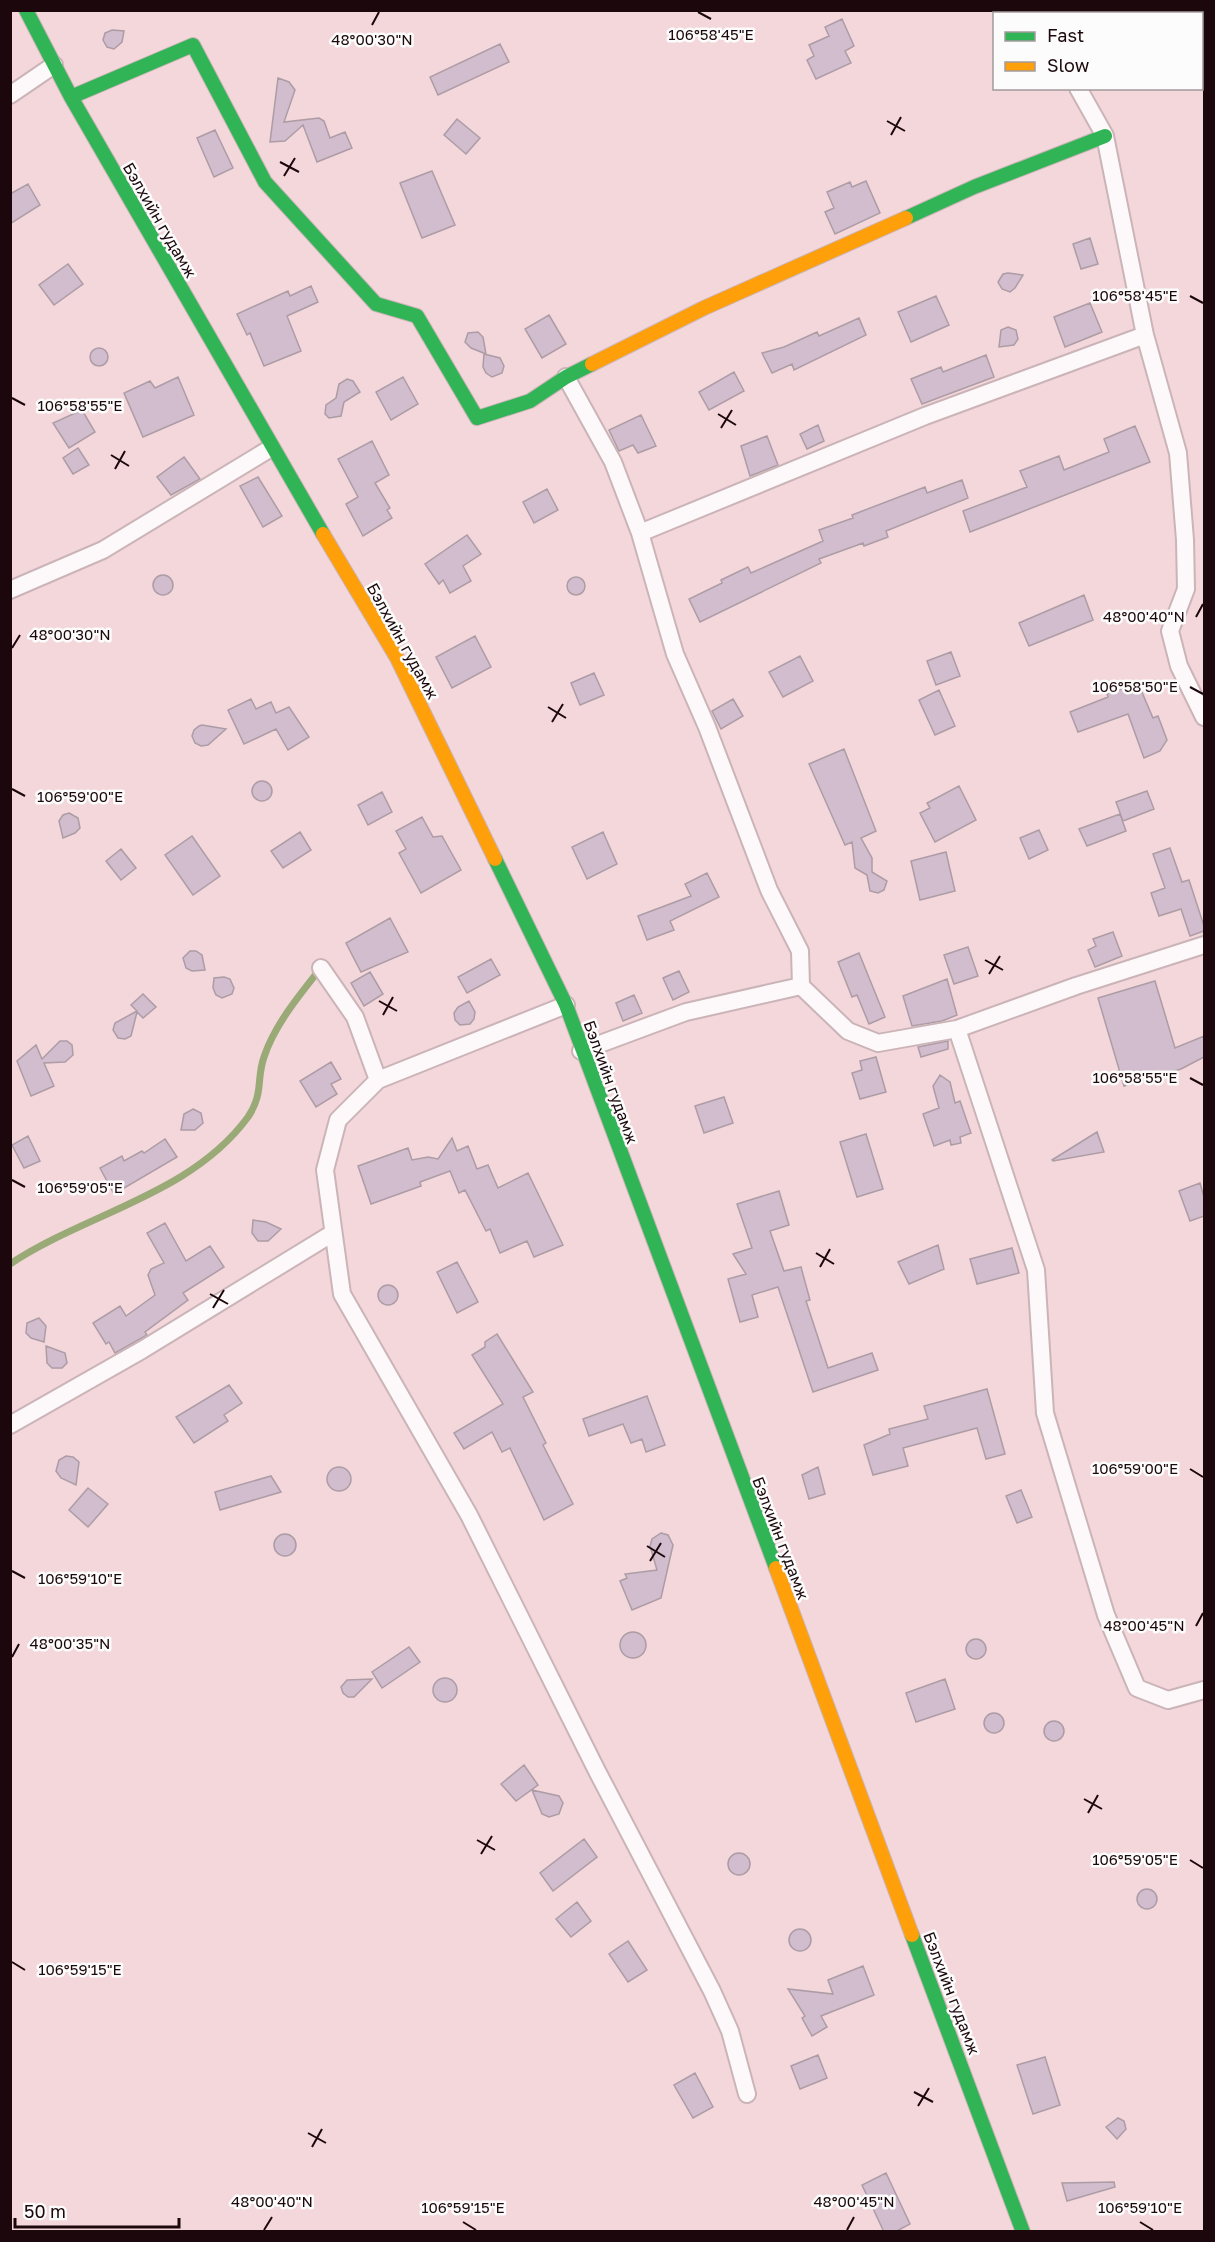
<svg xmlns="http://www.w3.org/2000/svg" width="1215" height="2242" font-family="'Golos Text',sans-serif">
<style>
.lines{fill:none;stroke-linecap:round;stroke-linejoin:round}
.stream{stroke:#99aa76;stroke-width:7}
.building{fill:#d1bdcd;stroke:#ad9ca5;stroke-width:1.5}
.street-casing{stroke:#cbb4b8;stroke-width:20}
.fast-casing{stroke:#cbb4b8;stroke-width:16}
.slow-casing{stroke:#cbb4b8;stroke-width:16}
.street{stroke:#fdf9fa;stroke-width:16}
.fast{stroke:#30b455;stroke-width:14}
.slow{stroke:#ff9f0a;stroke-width:14}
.ticks{fill:none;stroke:#1c080c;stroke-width:2}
.labels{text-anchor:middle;stroke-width:5;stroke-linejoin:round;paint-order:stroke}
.street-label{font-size:16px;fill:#1c080c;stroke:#fcfcfc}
.ticks-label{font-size:15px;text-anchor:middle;fill:#1c080c;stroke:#fcfcfc;stroke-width:5;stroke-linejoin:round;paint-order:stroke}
</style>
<rect width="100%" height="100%" fill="#f3d7db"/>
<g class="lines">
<path class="stream" d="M10,1264C86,1213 191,1195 248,1117C264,1093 256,1080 264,1057C275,1024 299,996 320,969"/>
</g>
<path class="building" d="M842,19L854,46L845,51L851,63L816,79L807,60L814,56L809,45L829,36L825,27Z
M112,30L124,31L122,42L114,49L107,47L103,40L105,33Z
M500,44L509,62L438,95L430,77Z
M278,78L289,82L295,90L284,122L319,118L324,121L330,138L345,132L352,148L317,162L303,125L285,141L270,142Z
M457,119L480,138L466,154L444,135Z
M215,130L233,168L214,177L197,138Z
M432,171L455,225L422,238L400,183Z
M866,181L880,213L835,234L825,212L834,208L827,192L850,182L852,187Z
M28,184L40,205L10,224V194Z
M1090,238L1098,264L1081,269L1073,244Z
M68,264L83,284L54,305L39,285Z
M1008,273L1023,275L1015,288L1010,292L1002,289L998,282L1003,274Z
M311,286L318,302L287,316L301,351L264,366L250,333L247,335L237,314L288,291L290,296Z
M936,296L949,325L911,342L898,312Z
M1090,303L1102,332L1065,347L1054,317Z
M549,315L566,344L542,358L525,329Z
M859,318L866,335L794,370L792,364L772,373L762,353L784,347L817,332L819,336Z
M1008,327L1016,330L1018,339L1014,345L999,347L1001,330Z
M478,332L483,337L486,354L471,348L465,342L468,333Z
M90 357a9 9 0 1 1 18 0a9 9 0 1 1-18 0Z
M484,354L500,358L504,366L502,373L492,377L486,373L483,367Z
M986,355L994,377L922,404L911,379L941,367L943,372Z
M734,372L744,391L709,410L699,392Z
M178,377L194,415L143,437L124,393L150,381L155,388Z
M403,377L418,404L391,420L376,392Z
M347,379L353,381L360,392L344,402L341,416L329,418L325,414L326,405L336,398L339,384Z
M82,410L95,432L69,448L53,423Z
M641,415L656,446L638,453L633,445L619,451L609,430Z
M818,425L824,441L807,449L800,434Z
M1135,426L1150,462L970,532L963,511L1027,487L1020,471L1059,456L1064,470L1109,452L1104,439Z
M767,436L778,465L750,476L741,446Z
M372,441L389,475L375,483L390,508L387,510L392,518L363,536L346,504L358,497L338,459Z
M78,448L89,465L73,474L63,458Z
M184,457L200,479L171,495L157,477Z
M258,477L282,516L263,527L240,486Z
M962,480L968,498L886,531L888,537L864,546L863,543L819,559L821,563L700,622L689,599L722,583L721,580L748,567L751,573L823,541L819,530L853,518L852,515L925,487L927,493Z
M547,489L558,510L534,523L523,502Z
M467,535L481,554L463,566L471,581L450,593L443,580L439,584L425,564Z
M153 585a10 10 0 1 1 20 0a10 10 0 1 1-20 0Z
M567 586a9 9 0 1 1 18 0a9 9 0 1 1-18 0Z
M1084,595L1093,620L1029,646L1019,623Z
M475,636L491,667L452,688L436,657Z
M951,652L960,676L936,685L927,661Z
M800,656L813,681L783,697L769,672Z
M594,673L604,695L580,705L571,683Z
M1138,683L1153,718L1158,716L1167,740L1160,751L1144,758L1128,714L1078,732L1070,712L1108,697L1107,694Z
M939,690L955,726L935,735L919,700Z
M251,699L256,709L271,702L276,713L289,707L309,737L288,750L276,729L244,744L228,710Z
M733,699L743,716L721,729L712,711Z
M199,726L202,725L226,729L208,745L201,746L195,743L192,736L194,730Z
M844,749L876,831L861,838L872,858V872L887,881L884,890L878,893L870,891L867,875L855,868L852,842L845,845L809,764Z
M252 791a10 10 0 1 1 20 0a10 10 0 1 1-20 0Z
M959,786L976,820L935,842L920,813L930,808L927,803Z
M1147,791L1154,809L1123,821L1116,802Z
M382,792L392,812L368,825L358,805Z
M69,813L78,818L80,828L75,833L63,838L59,821L63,815Z
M1120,814L1126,831L1087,846L1079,829Z
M422,817L433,837L442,836L461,870L421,893L399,853L406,849L396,831Z
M1039,830L1048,850L1029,859L1020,838Z
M300,832L311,850L283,868L271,851Z
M603,832L617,864L587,879L572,847Z
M192,836L220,876L193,895L165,855Z
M1170,848L1182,882L1189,880L1204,926V931L1190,936L1181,909L1159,916L1151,893L1165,888L1153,854Z
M121,849L136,868L121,880L106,861Z
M946,852L955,891L920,900L911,861Z
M707,873L719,897L670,921L674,930L647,940L638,916L691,896L685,884Z
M390,918L408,952L361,972L346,943Z
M1113,932L1122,956L1095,967L1088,950L1096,946L1093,939Z
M968,947L978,976L954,984L944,955Z
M190,951H196L202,955L205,970L192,971L186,968L183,958Z
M859,953L885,1017L869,1024L857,995L852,997L838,962Z
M491,959L500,975L467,993L458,977Z
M679,971L689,992L673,1000L663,978Z
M370,972L383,994L364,1006L351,983Z
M224,977L230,979L234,988L232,994L222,998L216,995L213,988L214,978Z
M947,979L957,1015L942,1021L912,1026L903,996Z
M1155,981L1175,1048L1204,1036V1057L1181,1069L1124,1086L1098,998Z
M143,994L156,1007L143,1018L137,1012L131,1036L125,1039L118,1038L113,1030L115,1023L137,1011L131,1005Z
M634,995L642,1013L623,1021L616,1003Z
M469,1001L475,1012L474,1019L470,1024L460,1025L455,1020L454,1013L458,1007Z
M60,1041H67L72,1045L73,1055L65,1062L44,1063L54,1086L31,1096L17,1061L36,1045L42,1059Z
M948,1041V1049L921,1057L918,1047Z
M876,1057L886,1092L860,1099L852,1073L862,1070L860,1061Z
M331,1062L341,1079L331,1084L337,1094L316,1107L300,1081Z
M940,1075L950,1082L955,1103L960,1101L971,1133L960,1137L961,1143L951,1145L950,1140L934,1146L923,1114L939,1108L933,1086Z
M724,1097L733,1123L704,1133L695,1106Z
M193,1109L201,1113L203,1123L195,1130H181L184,1114Z
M1097,1132L1104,1152L1053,1161L1052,1160Z
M866,1134L883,1189L857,1197L840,1142Z
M28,1136L40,1161L24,1168L12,1145Z
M452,1138L457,1151L468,1146L477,1169L488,1165L498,1188L528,1173L563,1245L534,1257L527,1241L500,1253L490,1229L486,1231L465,1190L459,1193L450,1171L420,1182L421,1186L371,1204L358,1166L408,1148L412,1160L428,1157L438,1159Z
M165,1139L177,1157L114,1194L100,1168L122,1156L124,1161L142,1151L144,1153Z
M1200,1183L1204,1197V1216L1190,1221L1179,1191Z
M779,1191L789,1225L770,1231L784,1271L801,1267L810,1300L806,1301L828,1368L872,1353L878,1370L813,1392L778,1287L752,1295L758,1317L740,1322L728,1279L746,1274L733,1254L752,1248L737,1204Z
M253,1220L266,1222L281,1229L268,1241H258L252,1233Z
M165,1223L186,1261L210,1246L224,1267L183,1293L188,1300L145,1332L147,1335L115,1353L109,1342L106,1344L93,1323L120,1306L126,1316L155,1295L148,1275L151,1269L164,1263L147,1233Z
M938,1245L944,1269L909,1284L898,1262Z
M1012,1248L1019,1273L977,1284L970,1259Z
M457,1262L478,1302L457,1313L437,1272Z
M378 1295a10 10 0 1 1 20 0a10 10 0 1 1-20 0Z
M39,1318L46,1326L44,1342L31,1338L26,1333L27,1323Z
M497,1334L533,1392L523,1397L546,1443L543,1445L573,1504L544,1520L510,1448L502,1452L492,1432L464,1449L454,1433L503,1404L472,1355L485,1347V1342Z
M46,1346L65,1353L67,1363L62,1368H52L47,1363Z
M229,1385L242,1403L224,1415L228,1421L194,1443L176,1417Z
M987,1389L1005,1454L986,1459L977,1428L903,1448L908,1466L873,1475L864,1445L890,1434L889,1429L928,1419L924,1406Z
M647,1396L665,1445L646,1452L642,1439L631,1443L623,1424L589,1436L583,1419Z
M66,1456L73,1457L79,1462L76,1485L61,1478L56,1471L59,1460Z
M327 1479a12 12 0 1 1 24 0a12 12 0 1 1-24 0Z
M818,1467L825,1494L809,1499L802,1475Z
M271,1476L281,1492L220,1510L215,1492Z
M88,1488L108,1504L88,1527L69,1510Z
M1021,1490L1032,1517L1017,1523L1006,1496Z
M661,1533L668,1535L673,1545L661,1598L632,1610L620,1581L627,1578L625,1574L657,1570L650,1546L652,1539Z
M274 1545a11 11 0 1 1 22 0a11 11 0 1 1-22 0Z
M620 1645a13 13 0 1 1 26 0a13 13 0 1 1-26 0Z
M966 1649a10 10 0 1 1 20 0a10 10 0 1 1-20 0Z
M409,1647L420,1662L382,1688L372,1672Z
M433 1690a12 12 0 1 1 24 0a12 12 0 1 1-24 0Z
M372,1679L354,1697H348L343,1693L341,1687L347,1680Z
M945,1679L955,1709L916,1722L906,1693Z
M984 1723a10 10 0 1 1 20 0a10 10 0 1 1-20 0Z
M1044 1731a10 10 0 1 1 20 0a10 10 0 1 1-20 0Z
M524,1765L538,1785L516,1801L501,1784Z
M532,1790L559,1796L563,1803L559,1814L549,1817L542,1814Z
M584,1839L597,1857L553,1891L540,1873Z
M728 1864a11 11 0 1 1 22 0a11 11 0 1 1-22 0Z
M1137 1899a10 10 0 1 1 20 0a10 10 0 1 1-20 0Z
M577,1902L591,1921L571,1937L556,1919Z
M789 1940a11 11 0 1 1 22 0a11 11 0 1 1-22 0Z
M628,1941L647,1970L628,1982L609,1954Z
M863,1966L874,1995L821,2016L827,2027L812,2036L802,2018L805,2016L788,1989L833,1994L828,1980Z
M818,2055L827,2078L800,2089L791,2066Z
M1045,2057L1060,2105L1033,2114L1017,2065Z
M695,2073L713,2107L693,2118L674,2085Z
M1118,2118L1124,2121L1126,2129L1117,2139L1106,2127Z
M886,2173L910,2224L895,2232H884L862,2185Z
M1114,2182L1115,2187L1067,2201L1062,2183Z"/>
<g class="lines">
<g class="street-casing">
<path id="street" d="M1027,10L1030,14
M1078,88L1105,136L1145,335L1178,453L1185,540L1186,589L1170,631L1179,666L1204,717
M10,95L54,65
M566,377L613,462L640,533L675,654L707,727L769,890L800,951L801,986
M640,533L925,416L1145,335
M10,590L103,550L271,448
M321,968L355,1017L378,1080L338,1120L325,1170L342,1294L469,1515L597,1771L712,1991L730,2031L747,2094
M957,1029L1036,1270L1045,1413L1106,1615L1137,1688L1168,1700L1204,1690
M581,1051L686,1012L801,986L848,1031L878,1043L957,1029L1076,986L1204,945
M378,1080L566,1005
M10,1425L142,1350L333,1233"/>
</g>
<g class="fast-casing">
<path id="fast" d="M26,10L71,97L323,534
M71,97L193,45L265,182L376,304L417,316L477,418L530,401L566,377L592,364
M906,218L974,187L1105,136
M495,859L566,1005L776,1568
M912,1935L1023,2232"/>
</g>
<g class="slow-casing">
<path id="slow" d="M592,364L704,308L906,218
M323,534L397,658L495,859
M776,1568L912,1935"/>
</g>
<use href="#street" class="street"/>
<use href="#fast" class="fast"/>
<use href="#slow" class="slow"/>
</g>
<path class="ticks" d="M698,12L711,19M372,25L379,12M887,121L905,131M891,135L901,117M280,162L299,172M284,176L295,158M1190,296L1203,303M12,398L25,405M718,414L736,425M721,428L732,410M111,455L129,466M115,469L125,451M1196,617L1203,604M12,648L20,635M1190,687L1203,694M548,707L566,718M552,722L563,704M12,789L25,796M985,960L1003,970M989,974L1000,956M379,1001L397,1011M383,1015L393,997M1190,1078L1203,1085M12,1180L25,1187M816,1253L834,1264M820,1267L830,1249M210,1294L228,1304M213,1308L224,1290M1190,1469L1203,1477M647,1546L665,1557M650,1561L661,1543M12,1571L25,1578M1196,1626L1203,1613M12,1657L19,1644M1084,1799L1102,1809M1088,1813L1098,1795M477,1840L495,1850M481,1854L492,1836M1190,1860L1203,1868M12,1962L25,1970M914,2092L933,2102M918,2106L929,2088M308,2133L326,2143M312,2147L322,2129M463,2222L476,2230M1140,2222L1153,2230M264,2230L272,2217M847,2230L854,2217"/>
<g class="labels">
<g class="street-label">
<text transform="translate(160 220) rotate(60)" y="6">Бэлхийн гудамж</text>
<text transform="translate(403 641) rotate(61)" y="6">Бэлхийн гудамж</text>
<text transform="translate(611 1082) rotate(70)" y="6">Бэлхийн гудамж</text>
<text transform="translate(781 1538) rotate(69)" y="6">Бэлхийн гудамж</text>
<text transform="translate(952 1993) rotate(69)" y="6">Бэлхийн гудамж</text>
</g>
</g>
<g class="ticks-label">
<text x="711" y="40">106°58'45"E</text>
<text x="372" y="45">48°00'30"N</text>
<text x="1135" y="301">106°58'45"E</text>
<text x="80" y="411">106°58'55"E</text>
<text x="1144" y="622">48°00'40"N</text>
<text x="70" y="640">48°00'30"N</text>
<text x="1135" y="692">106°58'50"E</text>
<text x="80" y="802">106°59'00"E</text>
<text x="1135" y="1083">106°58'55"E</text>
<text x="80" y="1193">106°59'05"E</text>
<text x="1135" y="1474">106°59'00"E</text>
<text x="80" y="1584">106°59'10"E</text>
<text x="1144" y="1631">48°00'45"N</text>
<text x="70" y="1649">48°00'35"N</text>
<text x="1135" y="1865">106°59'05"E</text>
<text x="80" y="1975">106°59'15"E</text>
<text x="272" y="2207">48°00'40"N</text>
<text x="854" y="2207">48°00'45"N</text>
<text x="463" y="2213">106°59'15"E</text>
<text x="1140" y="2213">106°59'10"E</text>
</g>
<rect width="1215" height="2242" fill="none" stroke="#1c080c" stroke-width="24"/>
<rect x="993" y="12" width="210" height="78" fill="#fcfcfc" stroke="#a29a9c" stroke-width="1.5"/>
<rect x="1005" y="32" width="30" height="9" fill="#30b455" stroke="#a29a9c" stroke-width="1.5"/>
<text x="1047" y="42" font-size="18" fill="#1c080c">Fast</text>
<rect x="1005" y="62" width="30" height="9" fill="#ff9f0a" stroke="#a29a9c" stroke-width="1.5"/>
<text x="1047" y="72" font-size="18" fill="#1c080c">Slow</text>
<path d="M15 2218v9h164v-9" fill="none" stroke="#1c080c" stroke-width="3"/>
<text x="24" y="2218" font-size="18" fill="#1c080c" stroke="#fcfcfc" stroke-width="4.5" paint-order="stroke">50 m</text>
</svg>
